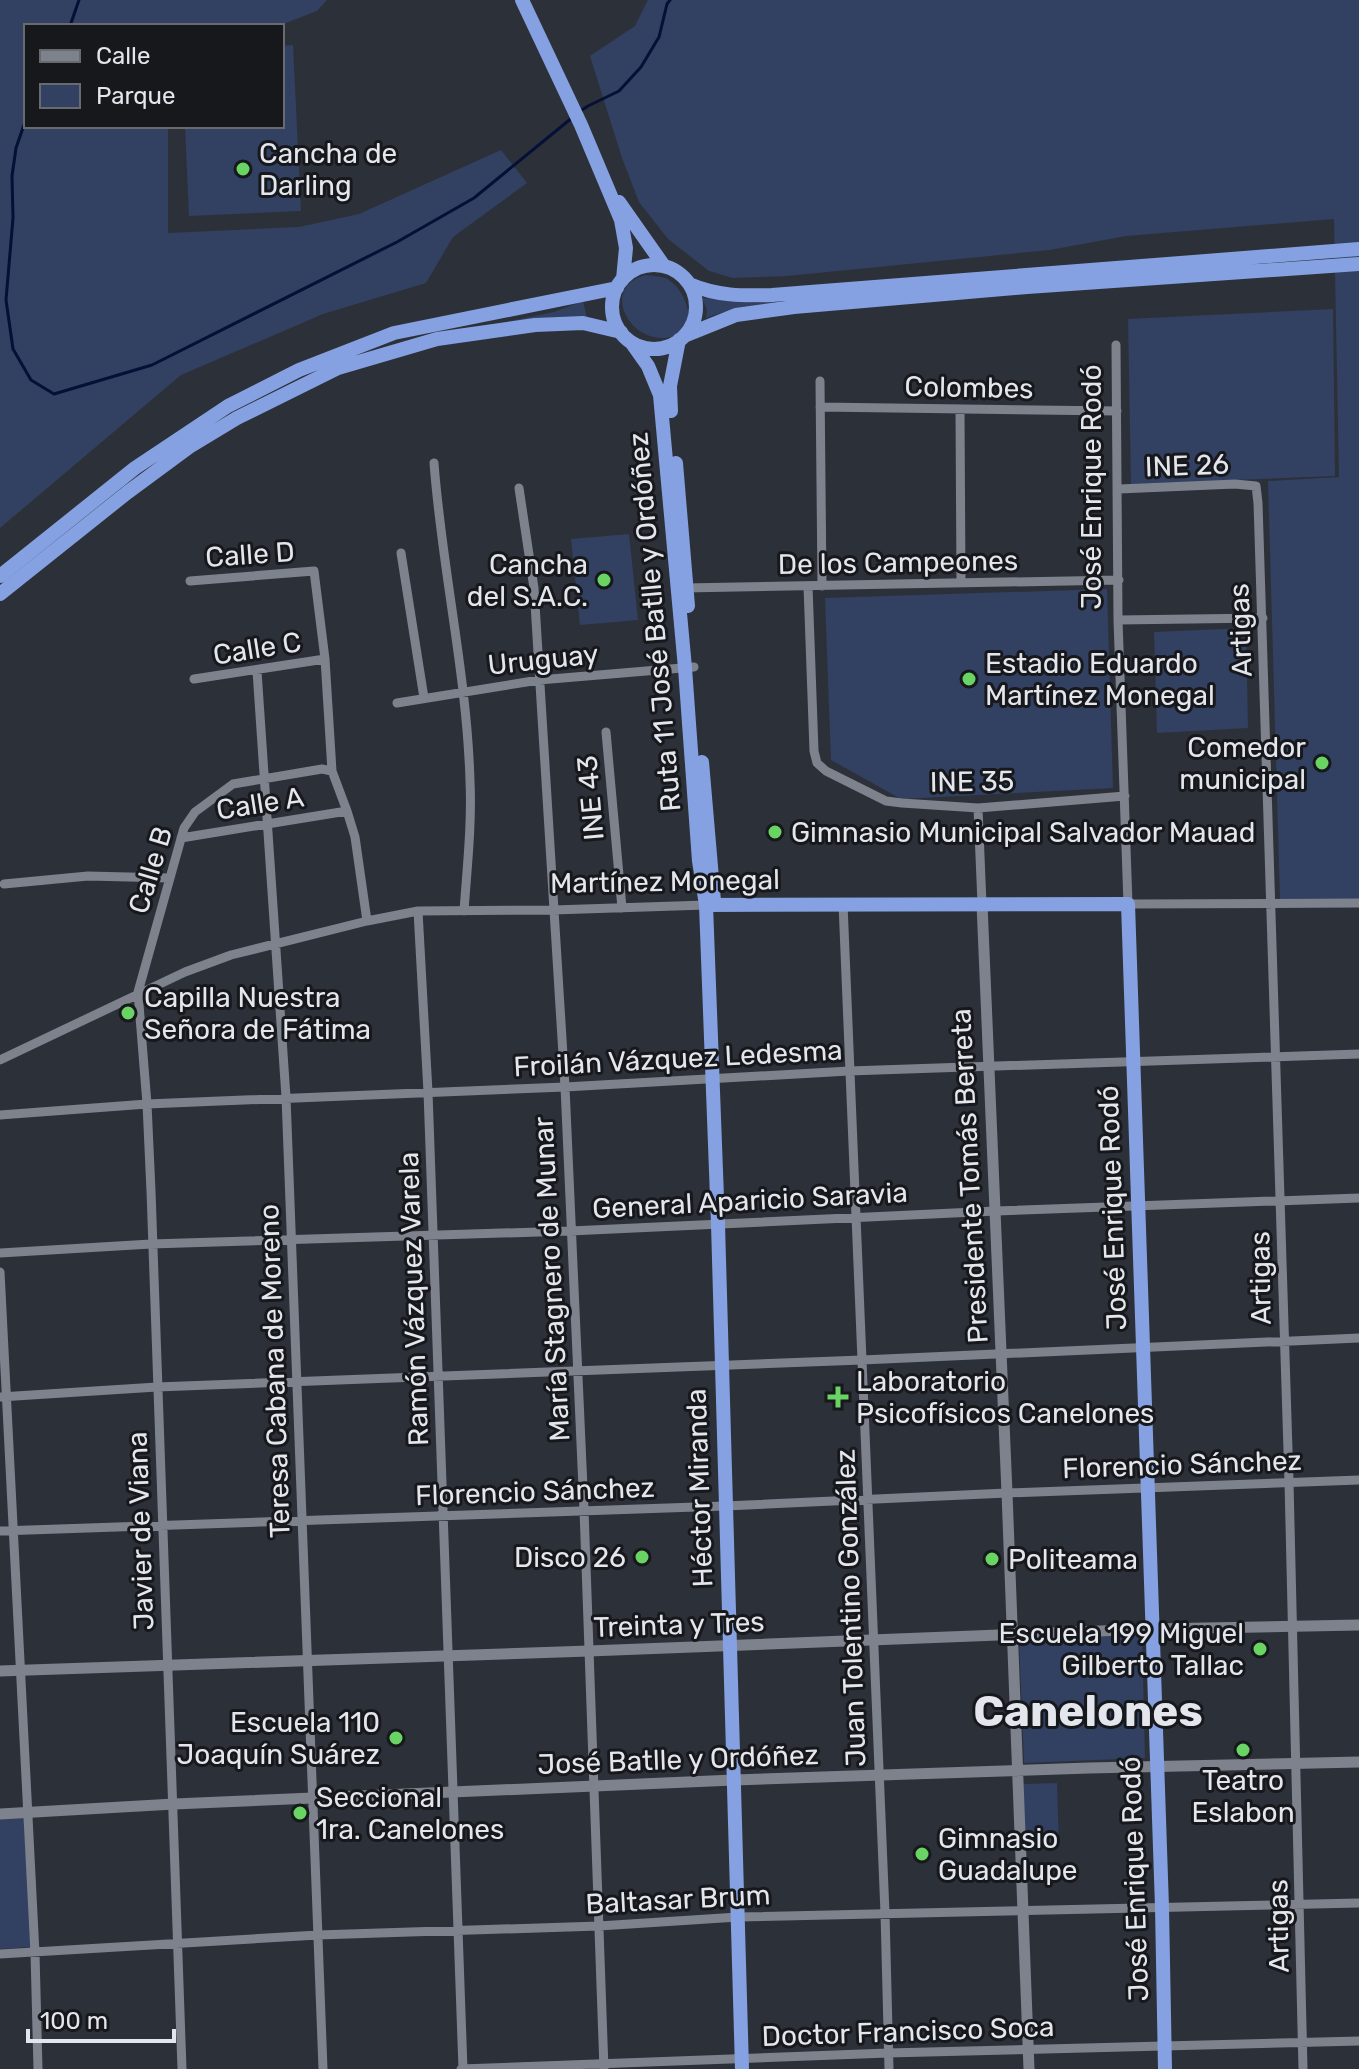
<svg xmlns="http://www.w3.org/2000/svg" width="1359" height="2069" font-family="Rubik,sans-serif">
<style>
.green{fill:#324061}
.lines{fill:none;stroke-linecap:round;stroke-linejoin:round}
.stream{stroke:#051036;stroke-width:3}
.minor{stroke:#7d828d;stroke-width:9}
.tertiary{stroke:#7d828d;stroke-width:11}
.trunk{stroke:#86a1e1;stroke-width:14}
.poi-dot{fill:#69d464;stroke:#16181c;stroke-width:3}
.labels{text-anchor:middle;stroke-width:6;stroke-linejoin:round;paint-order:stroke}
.poi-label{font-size:28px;fill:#e3e6ec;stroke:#16181c;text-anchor:start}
.street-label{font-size:28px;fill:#e3e6ec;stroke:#16181c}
.town-label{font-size:44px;font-weight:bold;fill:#e3e6ec;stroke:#16181c}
</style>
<rect width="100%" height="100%" fill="#2c3039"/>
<path class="green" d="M0,0H327L317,11L286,23L246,26H26V126H168V233L299,227L359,214L501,150L527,183L453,237L426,283L323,314L181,375L0,528Z
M648,0H1359V899L1280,900L1268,481L1339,477L1334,219L1126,236L1050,250L787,276L733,278L709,271L668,239L639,202L622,158L590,56L635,26Z
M293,45L301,211L189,216L185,126H282V46Z
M646,275C652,276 659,276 665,278C685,286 701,328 674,336C632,350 597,287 646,275Z
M702,298L755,303L804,300C772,304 737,306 706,318L707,310Z
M583,301L587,318L555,317L496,324L554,312Z
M1333,309L1335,476L1131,484L1128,319Z
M629,534L638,620L580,625L571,539Z
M1107,589L1113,788L901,799L831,760L825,598Z
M1246,628L1248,728L1157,733L1154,632Z
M1142,1635L1145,1758L1024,1763L1019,1641Z
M1057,1783L1059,1846L1025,1847L1023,1784Z
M24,1818L31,1947L0,1949V1819Z"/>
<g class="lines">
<path class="stream" d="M70,26L79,0
M579,112L588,106L619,91L641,67L659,37L667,4L670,0
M26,119L16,148L12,176L13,218L6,300L13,349L31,380L54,394L152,365L397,242L474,198L573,117"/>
<path class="minor" d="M1116,345L1118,620L1128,904L1359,903
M820,381L822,586
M820,407L1117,411
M960,410L961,583
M434,463C442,570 467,675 470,781C472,824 467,868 464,911
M519,488L534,588L565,1087L584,1510L604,2069
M1119,489L1235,484L1256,486L1258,503L1289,1482L1303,2069
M401,553L424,698
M190,581L314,571L325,659L332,771L347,811L355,837L367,921
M808,586L814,751L817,763L826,771L886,801L902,803L978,808L1125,796
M684,588L1119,580
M1118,620L1263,618
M257,671L286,1097L323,2069
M194,679L325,659
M397,703L539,680L694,667
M606,732L622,908
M978,808L982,904
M181,838L347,811
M4,884L88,876L169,878
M843,904L885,1913L889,2069
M418,911L428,1092L463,2069
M0,1060L185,972L231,955L367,921L418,911L553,910L706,905
M0,1115L147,1104L565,1087L849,1071L1359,1054
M0,1253L151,1244L570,1231L996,1211L1359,1198
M0,1272L35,1953L38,2069
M0,1397L157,1387L862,1360L1359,1338
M0,1531L725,1506L1007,1493L1359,1480
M0,1954L318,1935L599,1926L738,1917L1359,1903
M182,2069L151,1191L147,1104L138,992L184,828L195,812L233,784L322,769L332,771
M461,2069L888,2053L1359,2041"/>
<path class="tertiary" d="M982,904L1007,1493L1029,2069
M0,1671L589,1651L1153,1629L1359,1625
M0,1814L174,1804L734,1780L1089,1768L1359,1762"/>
<path class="trunk" d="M522,0L581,125L621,220L626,248L623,279
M619,202L664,266
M612 307a42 42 0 1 1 84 0a42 42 0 1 1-84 0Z
M689,284C717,296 742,296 772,295L1359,249
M684,336L736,315L794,307L1027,287L1359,264
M631,342L648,366L660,395L685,668L699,861L706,905L718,1224L742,2069
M671,411L670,386L679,340
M676,463L688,606
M0,576L135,468L228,406L299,370L394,333L617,288
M0,594L128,492L189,447L237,418L338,368L437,339L535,325L583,323L621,332
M702,762L714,901
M706,905L1128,904L1162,1907L1165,2069"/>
</g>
<g class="poi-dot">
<circle cx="243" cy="169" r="8"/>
<circle cx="604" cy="580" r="8"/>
<circle cx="969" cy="679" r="8"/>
<circle cx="1322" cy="763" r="8"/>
<circle cx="775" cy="832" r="8"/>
<circle cx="128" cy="1013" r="8"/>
<path d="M834 1385h8v8h8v8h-8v8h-8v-8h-8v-8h8z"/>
<circle cx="642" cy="1557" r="8"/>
<circle cx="992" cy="1559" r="8"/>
<circle cx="1260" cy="1649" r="8"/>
<circle cx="396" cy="1738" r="8"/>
<circle cx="1243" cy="1750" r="8"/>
<circle cx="300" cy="1813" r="8"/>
<circle cx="922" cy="1854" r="8"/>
</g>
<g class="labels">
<g class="poi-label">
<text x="259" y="163">Cancha de<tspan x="259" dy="32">Darling</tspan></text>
<text x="588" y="574" text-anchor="end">Cancha<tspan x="588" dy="32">del S.A.C.</tspan></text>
<text x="985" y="673">Estadio Eduardo<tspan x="985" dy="32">Martínez Monegal</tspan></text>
<text x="1306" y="757" text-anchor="end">Comedor<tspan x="1306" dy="32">municipal</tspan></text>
<text x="791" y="842">Gimnasio Municipal Salvador Mauad</text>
<text x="144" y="1007">Capilla Nuestra<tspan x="144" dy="32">Señora de Fátima</tspan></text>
<text x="856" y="1391">Laboratorio<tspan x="856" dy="32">Psicofísicos Canelones</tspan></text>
<text x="626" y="1567" text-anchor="end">Disco 26</text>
<text x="1008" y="1569">Politeama</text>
<text x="1244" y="1643" text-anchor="end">Escuela 199 Miguel<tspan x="1244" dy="32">Gilberto Tallac</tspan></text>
<text x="380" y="1732" text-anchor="end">Escuela 110<tspan x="380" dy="32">Joaquín Suárez</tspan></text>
<text x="1243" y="1790" text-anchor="middle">Teatro<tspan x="1243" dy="32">Eslabon</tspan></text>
<text x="316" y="1807">Seccional<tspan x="316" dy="32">1ra. Canelones</tspan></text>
<text x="938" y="1848">Gimnasio<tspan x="938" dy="32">Guadalupe</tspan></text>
</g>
<g class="street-label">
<text transform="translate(969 387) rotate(1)" y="10">Colombes</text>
<text transform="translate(1187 465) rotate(-2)" y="10">INE 26</text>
<text transform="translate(1091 487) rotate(-90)" y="10">José Enrique Rodó</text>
<text transform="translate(250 554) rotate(-4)" y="10">Calle D</text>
<text transform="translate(898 562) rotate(-1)" y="10">De los Campeones</text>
<text transform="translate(654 622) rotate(-95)" y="10">Ruta 11 José Batlle y Ordóñez</text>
<text transform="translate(1240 630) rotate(-92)" y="10">Artigas</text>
<text transform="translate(257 648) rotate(-9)" y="10">Calle C</text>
<text transform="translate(543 659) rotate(-6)" y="10">Uruguay</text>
<text transform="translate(972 781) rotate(-1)" y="10">INE 35</text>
<text transform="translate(590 798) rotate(-95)" y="10">INE 43</text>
<text transform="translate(260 803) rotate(-9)" y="10">Calle A</text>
<text transform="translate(150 870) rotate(-73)" y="10">Calle B</text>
<text transform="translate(665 881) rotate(-1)" y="10">Martínez Monegal</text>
<text transform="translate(678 1058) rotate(-3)" y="10">Froilán Vázquez Ledesma</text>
<text transform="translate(969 1176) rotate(-93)" y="10">Presidente Tomás Berreta</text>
<text transform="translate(750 1200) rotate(-3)" y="10">General Aparicio Saravia</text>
<text transform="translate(1112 1208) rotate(-92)" y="10">José Enrique Rodó</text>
<text transform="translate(1260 1278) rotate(-91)" y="10">Artigas</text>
<text transform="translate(551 1279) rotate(-93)" y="10">María Stagnero de Munar</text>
<text transform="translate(413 1299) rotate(-92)" y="10">Ramón Vázquez Varela</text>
<text transform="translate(274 1371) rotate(-92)" y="10">Teresa Cabana de Moreno</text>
<text transform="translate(1182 1464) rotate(-2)" y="10">Florencio Sánchez</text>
<text transform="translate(699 1488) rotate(-92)" y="10">Héctor Miranda</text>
<text transform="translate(535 1491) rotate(-2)" y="10">Florencio Sánchez</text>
<text transform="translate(140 1531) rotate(-92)" y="10">Javier de Viana</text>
<text transform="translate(850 1608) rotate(-92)" y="10">Juan Tolentino González</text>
<text transform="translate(679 1624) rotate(-2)" y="10">Treinta y Tres</text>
<text transform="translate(678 1759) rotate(-2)" y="10">José Batlle y Ordóñez</text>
<text transform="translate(1134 1879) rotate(-92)" y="10">José Enrique Rodó</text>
<text transform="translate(678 1899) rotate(-3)" y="10">Baltasar Brum</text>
<text transform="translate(1278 1926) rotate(-91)" y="10">Artigas</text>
<text transform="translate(908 2031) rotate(-2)" y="10">Doctor Francisco Soca</text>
</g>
<g class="town-label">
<text x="1088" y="1726">Canelones</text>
</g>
</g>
<rect x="24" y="24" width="260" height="104" fill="#16181c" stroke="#686a6f" stroke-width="2"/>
<rect x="40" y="50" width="40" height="12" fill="#7d828d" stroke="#686a6f" stroke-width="2"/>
<text x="96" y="64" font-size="24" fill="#e3e6ec">Calle</text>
<rect x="40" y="84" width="40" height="24" fill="#324061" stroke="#686a6f" stroke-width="2"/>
<text x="96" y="104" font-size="24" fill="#e3e6ec">Parque</text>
<path d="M28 2029v12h146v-12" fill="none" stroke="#e3e6ec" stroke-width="4"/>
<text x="40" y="2029" font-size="24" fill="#e3e6ec" stroke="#16181c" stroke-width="6" paint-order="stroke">100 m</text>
</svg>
